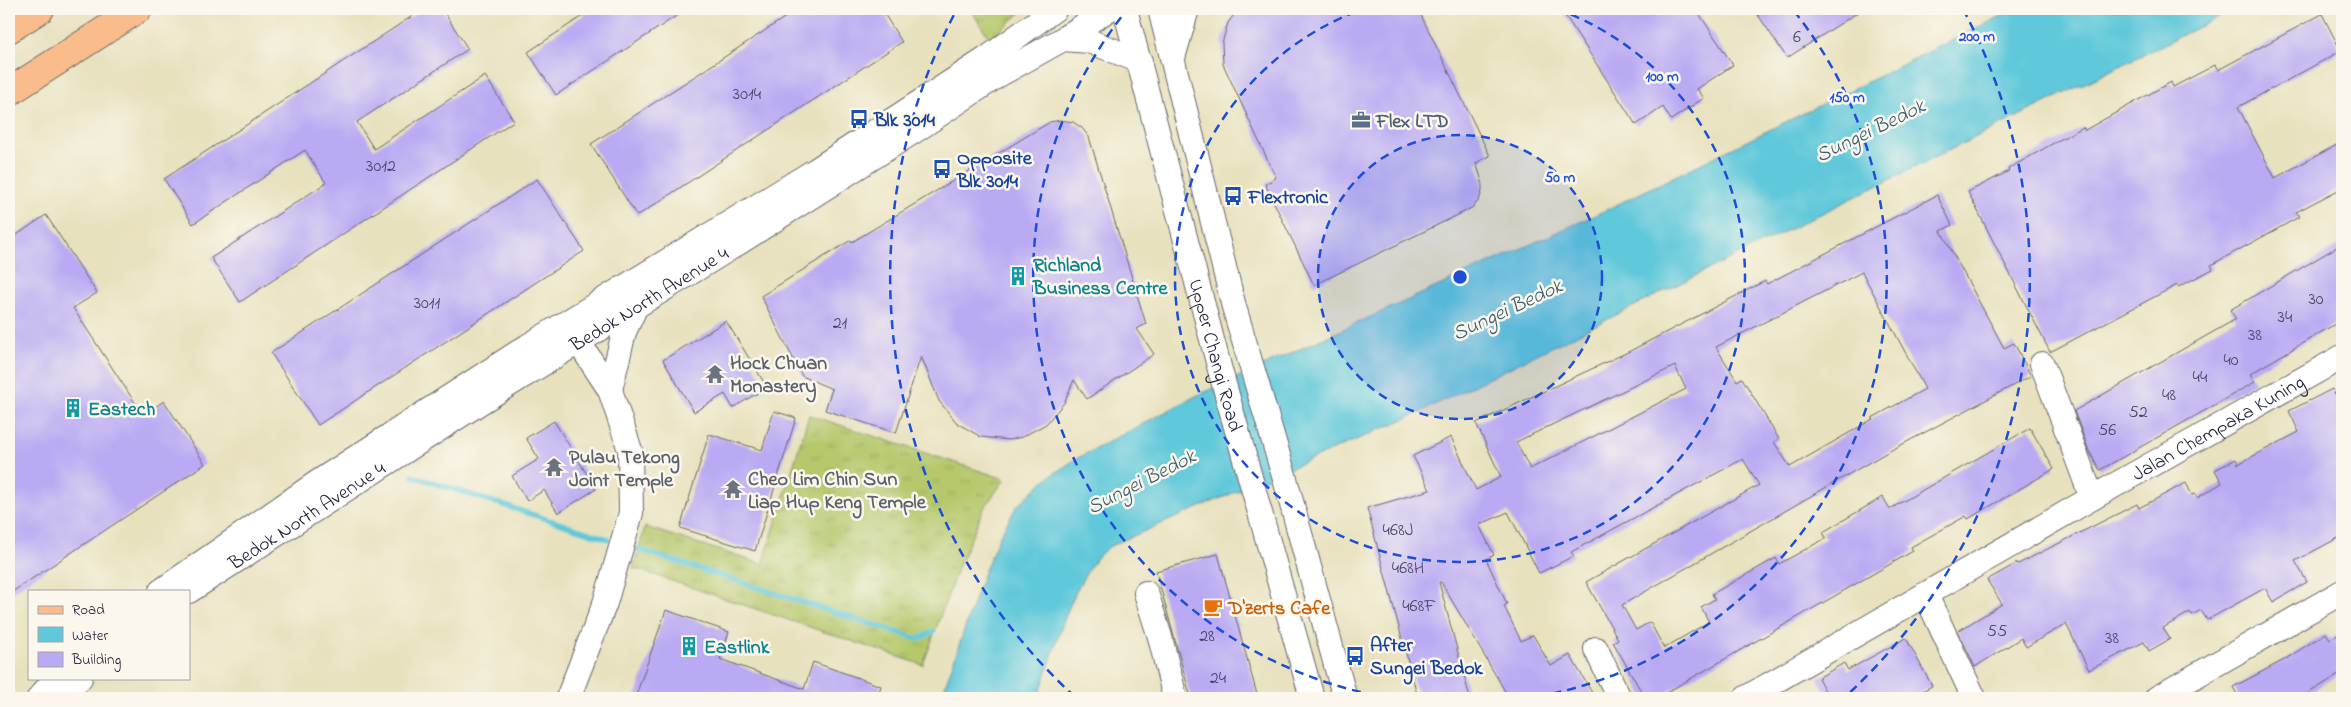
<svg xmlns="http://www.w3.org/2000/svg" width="2351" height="707" font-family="'Indie Flower',sans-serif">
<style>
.grass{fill:url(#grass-tufts);stroke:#6c7554}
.water{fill:#5fc8da;stroke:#40758a}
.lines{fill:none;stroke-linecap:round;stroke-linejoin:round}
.stream{stroke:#5fc8da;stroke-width:5.5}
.building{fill:#b9aaf3;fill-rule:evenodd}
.minor-casing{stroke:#676569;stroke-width:26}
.major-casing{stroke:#676569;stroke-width:30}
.minor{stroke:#fff;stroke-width:24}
.major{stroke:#f9bc8a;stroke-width:28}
.ring{fill:none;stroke:#1d4ed8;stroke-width:2.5;stroke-dasharray:9 6}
.labels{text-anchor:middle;stroke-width:5;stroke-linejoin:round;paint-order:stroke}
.number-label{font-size:18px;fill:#484469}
.transit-label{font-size:20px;font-weight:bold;fill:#164399;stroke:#fbf7ec;text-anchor:start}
.service-label{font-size:20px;font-weight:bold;fill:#4e5e75;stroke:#fbf7ec;text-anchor:start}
.culture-label{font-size:20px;font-weight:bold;fill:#0d838f;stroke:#fbf7ec;text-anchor:start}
.street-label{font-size:20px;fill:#22223b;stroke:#fbf7ec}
.worship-label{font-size:20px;font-weight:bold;fill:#5b616d;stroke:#fbf7ec;text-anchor:start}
.food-label{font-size:20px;font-weight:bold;fill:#c56008;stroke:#fbf7ec;text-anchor:start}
.water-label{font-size:21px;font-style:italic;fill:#375c73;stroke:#fbf7ec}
.centre{fill:#1d4ed8;stroke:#fbf7ec;stroke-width:2.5}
.ring-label{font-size:15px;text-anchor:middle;font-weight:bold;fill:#1d4ed8;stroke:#fbf7ec;stroke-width:5;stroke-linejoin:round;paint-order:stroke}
</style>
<defs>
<pattern id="grass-tufts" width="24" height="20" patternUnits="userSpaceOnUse" patternTransform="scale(1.25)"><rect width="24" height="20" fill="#b5c86c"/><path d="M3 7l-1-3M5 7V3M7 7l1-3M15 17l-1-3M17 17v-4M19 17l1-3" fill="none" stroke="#9bac5e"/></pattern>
</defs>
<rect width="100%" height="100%" fill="#fbf7ec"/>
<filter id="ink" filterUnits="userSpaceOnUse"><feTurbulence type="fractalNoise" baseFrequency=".02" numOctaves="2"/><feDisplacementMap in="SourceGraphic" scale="10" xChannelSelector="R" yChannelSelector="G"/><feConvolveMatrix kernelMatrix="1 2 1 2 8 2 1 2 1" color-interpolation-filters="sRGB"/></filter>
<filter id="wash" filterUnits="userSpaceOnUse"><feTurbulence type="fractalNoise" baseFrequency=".0096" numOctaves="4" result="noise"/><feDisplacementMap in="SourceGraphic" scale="20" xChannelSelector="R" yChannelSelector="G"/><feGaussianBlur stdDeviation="1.12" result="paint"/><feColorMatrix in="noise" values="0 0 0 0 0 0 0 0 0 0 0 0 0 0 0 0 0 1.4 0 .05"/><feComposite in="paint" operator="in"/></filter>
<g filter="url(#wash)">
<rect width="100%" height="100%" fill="#e8e1be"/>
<path class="grass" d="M970,9H1025L990,39Z
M809,415L1005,479L984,508L955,575L923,665L633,568L645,527L763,564Z"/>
<path class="water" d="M2016,9H2235L1416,414L1110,546C1072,573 1054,654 1038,698H941L983,575L999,537L1017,506L1046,479L1076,459L1194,397L1604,211Z"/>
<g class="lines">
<path class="stream" d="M413,476L608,539
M637,549L918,639L934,631"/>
</g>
<g id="blocks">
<path class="building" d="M423,9H442L468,49L357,122L374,149L485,76L514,121L240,302L211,258L326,183L305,150L193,224L164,179Z
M593,9H687L556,95L528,52Z
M798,9H881L902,42L637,216L591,144Z
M1238,9H1418L1490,156L1476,163L1482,181V191L1479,200L1473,207L1464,212L1314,285L1265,184L1276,178L1223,64L1222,43L1228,23Z
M1561,9H1696L1733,65L1697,89L1704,98L1671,120L1663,107L1636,125Z
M1754,9H1863L1787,58Z
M2322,14L2341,51L2238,107L2275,178L2342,142V188L2296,212L2299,217L2211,265L2213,269L2178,287L2177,285L2050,352L1968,192L2009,171L2008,169L2052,144L2083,127L2085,130L2171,82L2173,87L2215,65L2218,70Z
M1061,120L1073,122L1082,128L1089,137L1146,324L1137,329L1154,354L1087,399L1074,380L1064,403L1046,424L1022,437L1009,440L981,437L957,423L939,401L921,356L896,433L825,410L832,389L802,376L761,296L851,240L852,242L1050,122Z
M537,179L584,251L318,425L271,353Z
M1937,195L1952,225L1941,231L2004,348L2014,343L2031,376L1884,454L1622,605L1636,630L1650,622L1664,648L1709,622L1701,607L1715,599L1712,594L1776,558L1779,564L1826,538L1823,532L1883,497L1890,509L2030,428L2054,469L1968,519L1966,516L1911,547L1913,551L1657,698H1645L1613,642L1618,639L1586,582L1759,485L1743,459L1571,552L1574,556L1539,573L1508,512L1479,525L1494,555L1486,559L1507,604L1504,606L1521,641L1533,635L1551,666L1570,655L1595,698H1509L1441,582H1439L1470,698H1418L1367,508L1430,490L1413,456L1451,437L1476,490L1501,477L1476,423L1630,351L1765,281L1767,284ZM1862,272L1925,389L1872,418L1873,419L1790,467L1774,442L1779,439L1742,378L1737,381L1716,347ZM1675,366L1686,389L1530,469L1516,442Z
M46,215L97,293L73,308L143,415L164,401L205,464L9,594V240Z
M2342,244V320L2250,374L2255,382L2100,470L2089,451L2074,411L2236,319L2230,310Z
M726,321L767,387L733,408L725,394L694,412L663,360Z
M2332,389L2335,394L2342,390V536L2295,561L2307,582L2273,602L2265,588L2207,620L2201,610L2192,615L2190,612L2163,628L2170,639L2149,651L2144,642L2089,670L2066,624L2026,647L2021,638L1975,667L1958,631L2002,604L1987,580L2017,563L2018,564L2137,504L2139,508L2186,483L2192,495L2195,494L2197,498L2222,483L2215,470L2236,459L2238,464L2299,432L2289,411Z
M774,411L796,418L755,551L680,528L709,434L762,450Z
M554,421L596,489L558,513L544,490L527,501L512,476L539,459L526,438Z
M1218,554L1241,637L1258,698H1191L1176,644L1156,571Z
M666,610L729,632L720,659L804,689L813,662L881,686L877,698H635Z
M2326,633L2330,639L2342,633V673L2300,698H2239L2233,687L2284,660Z
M1906,638L1932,686L1909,698H1829L1818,678L1844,663L1848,670Z"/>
</g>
</g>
<g filter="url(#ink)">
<use href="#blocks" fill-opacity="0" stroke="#676569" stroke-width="1"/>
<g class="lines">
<g class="minor-casing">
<g id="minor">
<path id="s1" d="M1125,9L1220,370L1312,698"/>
<path d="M1160,9L1234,307L1285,479L1345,698"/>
<path d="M1063,39L1089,41L1140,61"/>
<path d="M1173,58L1187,9"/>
<path d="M2042,364L2092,498"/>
<path d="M610,390L624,332L636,306"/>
<path d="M161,591L315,484L528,346L816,170L986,59L1055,9"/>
<path id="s2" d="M189,591L484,400L724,252L919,128L997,76L1063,39L1109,9"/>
<path d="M1146,593L1160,637L1175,698"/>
<path d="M1926,595L1974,698"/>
<path d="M1596,649L1619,698"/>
<path d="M39,698L56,678"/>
<path d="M60,698L80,678"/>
<path d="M568,698L605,603L631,513L630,450L610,390L570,329"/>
<path id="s3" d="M1746,698L2092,498L2342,357"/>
<path d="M2157,698L2342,592"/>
</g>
</g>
<g class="major-casing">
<path id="major" d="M9,29L40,9
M9,92L138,9"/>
</g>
<use href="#minor" class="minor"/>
<use href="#major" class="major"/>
</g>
</g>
<circle cx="1460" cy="277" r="142" fill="#1d4ed8" fill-opacity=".12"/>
<g class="ring">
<circle cx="1460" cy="277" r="142"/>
<path d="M1557 9A285 285 0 1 1 1363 9"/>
<path d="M1390 698A427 427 0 0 1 1126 11M1794 11A427 427 0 0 1 1530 698"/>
<path d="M1075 697A570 570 0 0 1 957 9M1963 9A570 570 0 0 1 1845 697"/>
</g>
<defs>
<g id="bus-bare" transform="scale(1.5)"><path d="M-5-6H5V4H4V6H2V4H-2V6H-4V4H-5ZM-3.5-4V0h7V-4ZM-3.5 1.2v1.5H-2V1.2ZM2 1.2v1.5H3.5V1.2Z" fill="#1a4fb4" stroke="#fbf7ec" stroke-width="2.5" paint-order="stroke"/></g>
<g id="office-bare" transform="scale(1.5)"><path d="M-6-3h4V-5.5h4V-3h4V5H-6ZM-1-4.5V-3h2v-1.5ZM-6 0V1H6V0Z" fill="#5c6f8a" stroke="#fbf7ec" stroke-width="2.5" paint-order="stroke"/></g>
<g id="building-bare" transform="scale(1.5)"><path d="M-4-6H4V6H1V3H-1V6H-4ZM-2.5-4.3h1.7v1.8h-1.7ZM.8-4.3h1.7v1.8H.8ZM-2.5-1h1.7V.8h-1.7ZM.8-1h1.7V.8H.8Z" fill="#0f9aa8" stroke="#fbf7ec" stroke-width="2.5" paint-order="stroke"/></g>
<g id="temple-bare" transform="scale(1.5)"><path d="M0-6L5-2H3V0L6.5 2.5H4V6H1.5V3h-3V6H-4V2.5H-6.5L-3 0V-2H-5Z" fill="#6b7280" stroke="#fbf7ec" stroke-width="2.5" paint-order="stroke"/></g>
<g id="cafe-bare" transform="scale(1.5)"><path d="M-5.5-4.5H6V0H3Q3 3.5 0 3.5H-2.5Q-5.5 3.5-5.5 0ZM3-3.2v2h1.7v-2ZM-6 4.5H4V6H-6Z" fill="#e8710a" stroke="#fbf7ec" stroke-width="2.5" paint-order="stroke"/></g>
</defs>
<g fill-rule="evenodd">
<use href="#bus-bare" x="859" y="119"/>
<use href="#office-bare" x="1361" y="120"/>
<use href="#bus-bare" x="942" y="169"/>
<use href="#bus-bare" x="1233" y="196"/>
<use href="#building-bare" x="1018" y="276"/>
<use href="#temple-bare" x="715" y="374"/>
<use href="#building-bare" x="73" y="408"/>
<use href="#temple-bare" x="554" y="467"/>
<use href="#temple-bare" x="733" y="489"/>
<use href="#cafe-bare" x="1213" y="607"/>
<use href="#building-bare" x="689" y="646"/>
<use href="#bus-bare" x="1355" y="656"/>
</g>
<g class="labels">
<g class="number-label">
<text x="1797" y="42">6</text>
<text x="747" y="99">3014</text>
<text x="381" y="171">3012</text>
<text x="2316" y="304">30</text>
<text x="427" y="308">3011</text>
<text x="2285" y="322">34</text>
<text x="840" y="328">21</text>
<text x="2255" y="340">38</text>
<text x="2231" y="365">40</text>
<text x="2200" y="382">44</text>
<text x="2169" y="400">48</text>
<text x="2138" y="417">52</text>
<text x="2107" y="435">56</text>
<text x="1398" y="535">468J</text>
<text x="1408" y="573">468H</text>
<text x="1419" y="611">468F</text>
<text x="1997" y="636">55</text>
<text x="1207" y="641">28</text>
<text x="2112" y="643">38</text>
<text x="1218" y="683">24</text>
</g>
<g class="transit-label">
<text x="874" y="126">Blk 3014</text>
<text x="957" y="164">Opposite<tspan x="957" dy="23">Blk 3014</tspan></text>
<text x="1248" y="203">Flextronic</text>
<text x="1370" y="651">After<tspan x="1370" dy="23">Sungei Bedok</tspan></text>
</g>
<g class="service-label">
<text x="1376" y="127">Flex LTD</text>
</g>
<g class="culture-label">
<text x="1033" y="271">Richland<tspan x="1033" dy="23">Business Centre</tspan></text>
<text x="88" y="415">Eastech</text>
<text x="704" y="653">Eastlink</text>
</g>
<g class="street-label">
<text dy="7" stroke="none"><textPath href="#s2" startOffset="545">Bedok North Avenue 4</textPath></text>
<text dy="7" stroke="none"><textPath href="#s1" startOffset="358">Upper Changi Road</textPath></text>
<text dy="7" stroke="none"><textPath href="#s3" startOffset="544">Jalan Chempaka Kuning</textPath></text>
<text dy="7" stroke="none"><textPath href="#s2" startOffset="140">Bedok North Avenue 4</textPath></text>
</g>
<g class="worship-label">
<text x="730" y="369">Hock Chuan<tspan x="730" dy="23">Monastery</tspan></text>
<text x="569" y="463">Pulau Tekong<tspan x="569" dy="23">Joint Temple</tspan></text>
<text x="748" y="485">Cheo Lim Chin Sun<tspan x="748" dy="23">Liap Hup Keng Temple</tspan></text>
</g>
<g class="food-label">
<text x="1228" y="614">D'zerts Cafe</text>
</g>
<g class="water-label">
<text transform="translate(1870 130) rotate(-26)" y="7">Sungei Bedok</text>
<text transform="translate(1507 309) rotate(-25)" y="7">Sungei Bedok</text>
<text transform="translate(1141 481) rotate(-27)" y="7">Sungei Bedok</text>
</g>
</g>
<circle cx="1460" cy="277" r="8" class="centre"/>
<g class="ring-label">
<text x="1977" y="41">200 m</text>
<text x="1662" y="81">100 m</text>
<text x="1847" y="102">150 m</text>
<text x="1560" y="182">50 m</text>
</g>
<rect width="2351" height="707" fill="none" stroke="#fbf7ec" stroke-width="30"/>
<rect x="28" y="590" width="162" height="90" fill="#fbf7ec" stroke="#a4a2a5"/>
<rect x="38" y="606" width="25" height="8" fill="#f9bc8a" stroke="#a4a2a5"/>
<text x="72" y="614" font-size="15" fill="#22223b">Road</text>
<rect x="38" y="627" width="25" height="15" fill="#5fc8da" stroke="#a4a2a5"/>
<text x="72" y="640" font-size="15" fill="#22223b">Water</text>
<rect x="38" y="652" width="25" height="15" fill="#b9aaf3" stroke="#a4a2a5"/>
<text x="72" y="664" font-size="15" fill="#22223b">Building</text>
</svg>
